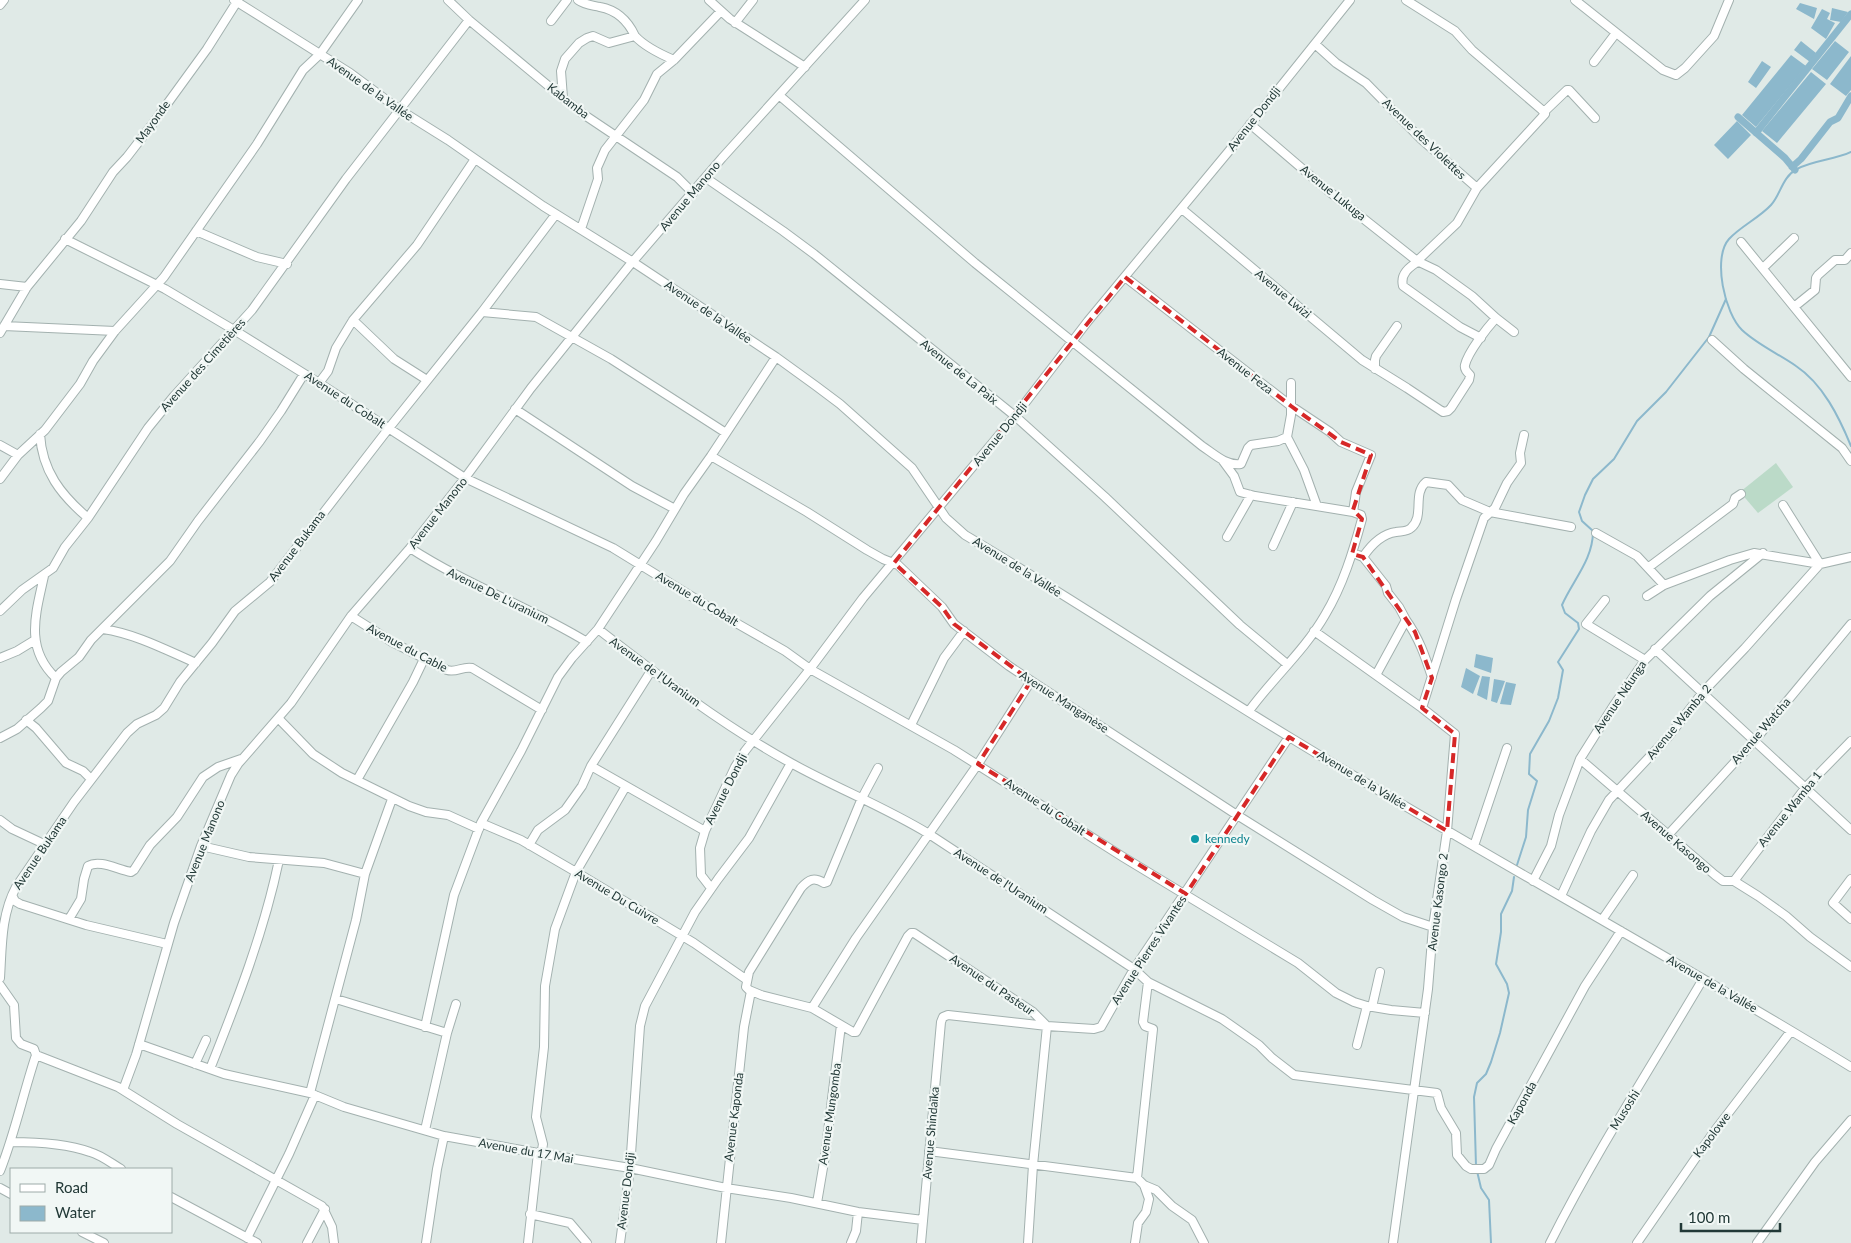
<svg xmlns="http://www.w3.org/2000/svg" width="1851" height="1243" font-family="Lato,sans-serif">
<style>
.green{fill:#bbdac8}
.water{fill:#8cb8cc}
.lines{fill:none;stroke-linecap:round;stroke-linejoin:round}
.stream{stroke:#8cb8cc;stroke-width:2}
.canal{stroke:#8cb8cc;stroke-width:7}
.street-casing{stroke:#a3b1af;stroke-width:10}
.street{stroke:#fff;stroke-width:8}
.marked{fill:none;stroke:#d62828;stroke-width:4;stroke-dasharray:10 6;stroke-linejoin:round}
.culture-dot{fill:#0f9aa8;stroke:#f1f7f5;stroke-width:2}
.labels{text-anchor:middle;stroke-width:4.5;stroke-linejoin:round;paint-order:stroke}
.street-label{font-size:12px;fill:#223937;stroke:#f1f7f5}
.culture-label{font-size:12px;fill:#0d838f;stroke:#f1f7f5;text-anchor:start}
</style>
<rect width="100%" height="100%" fill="#e0eae7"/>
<path class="green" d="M1776,463L1793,487L1758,513L1740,492Z"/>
<path class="water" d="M1800,3L1817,8L1814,19L1796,9Z
M1832,8L1848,12L1841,22L1830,20Z
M1822,9L1830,13L1827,19L1835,23L1826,39L1811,28Z
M1801,41L1816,53L1810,62L1794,50Z
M1835,41L1849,52L1827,80L1812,69Z
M1791,55L1806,66L1756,127L1742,115Z
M1851,56V90L1846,96L1830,84Z
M1762,61L1771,67L1756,88L1748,82Z
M1811,72L1826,84L1777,143L1762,131Z
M1737,121L1751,135L1728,159L1714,145Z
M1476,654L1493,658L1491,673L1474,667Z
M1466,668L1480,676L1473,694L1461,687Z
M1482,676L1490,677L1487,700L1477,695Z
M1494,679L1505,681L1497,703L1491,701Z
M1506,682L1516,684L1511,705L1500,704Z"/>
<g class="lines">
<path class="stream" d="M1851,152C1834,160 1814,160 1797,169C1782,177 1781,194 1771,205C1759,218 1741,226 1729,239C1712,258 1725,314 1742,330C1758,345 1779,354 1796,366C1823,384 1839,417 1851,446
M1517,865L1526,837L1528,810L1537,781L1529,774L1530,754L1549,721L1558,698L1563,670L1558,662L1579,629L1578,623L1565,613L1562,605C1573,580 1593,560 1593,531L1582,521L1579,512L1585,495L1593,479L1614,459L1637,421L1666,392L1709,337L1726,299
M1476,1166L1474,1097L1477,1083L1486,1074L1491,1062L1500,1033L1509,993L1507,984L1496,964L1501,932V914L1512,891L1514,877
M1477,1171L1481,1188L1489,1200L1491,1243"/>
<path class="canal" d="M1738,117L1785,158L1795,170
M1756,133L1851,14
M1792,167L1801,159L1830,122L1838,118L1851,96"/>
<g class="street-casing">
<path id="street" d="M234,0L350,73L400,110L448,140L543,206L633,262L776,357L816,386L840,404L912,468L946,518L965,535C1075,600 1182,672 1291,738C1476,851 1667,954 1851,1067
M448,0L469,20L563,98L583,114L677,177L693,193
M578,0C585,5 591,5 600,7C616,10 628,21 635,36
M709,0L730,19L805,67
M1406,0L1455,31L1472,50L1542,110L1545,114L1477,188L1457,223L1417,261
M1575,0L1663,70L1676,75L1685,68L1714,36L1729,0
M0,5L4,0
M551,21L567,0
M735,23L753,0
M1315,44L1336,63L1366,83L1421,139L1477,188
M1594,62L1616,33
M780,96L975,263L1202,446C1214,454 1226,466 1241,464L1248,448L1251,445L1278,441L1287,437
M563,98L561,71L565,59L579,43L587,38L593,36L609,43L635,36C645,47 660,54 674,60
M1544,112L1567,90H1569L1595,118
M1250,124L1326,189L1398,246L1417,261L1436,270L1472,296L1496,318L1514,332
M706,178L783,231L814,254L1015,416L1105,497L1240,625L1287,664
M1182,209L1362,360L1407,388L1443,412L1448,411L1451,408L1469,380L1470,375C1467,372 1464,369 1465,365C1468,352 1487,328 1496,318
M581,229L598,179L597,168L605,150L644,100L657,74L674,60L721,11
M196,231L257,257L287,264
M65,239L165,289L234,330L319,383L465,478L613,548L717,612L785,651L810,669L954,750L1123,857L1298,963L1336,993L1354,1002L1367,1006L1391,1010L1425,1013
M1741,242L1851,377
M1419,261C1409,267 1400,274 1403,286L1460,327L1481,338
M1763,268L1794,238
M1125,277L1291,406L1330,432L1341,442L1371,455L1356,492L1353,512
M0,284L27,287
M1794,307L1815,290L1816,278L1818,275L1835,260H1845L1851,253
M482,312L536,317L611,359L726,433
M353,320L394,359L427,380
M4,326L115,331
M0,333L27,287L81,221L113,172L127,157L154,122L207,49L238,0
M1712,340L1744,369L1842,448L1851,461
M1375,369V360L1376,356L1397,326
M319,383L328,371L336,348L353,320L417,245L475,159
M1291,383V415L1287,437L1304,470L1317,506
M515,409L632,486L675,509
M40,434C42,471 61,495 88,518
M0,445L18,455
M711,456L807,512L867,550L883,559L898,565L942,607L954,624L1009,666L1042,688L1237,815L1373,900L1403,917L1433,927
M1223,461L1234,476L1240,492L1255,496L1353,512L1361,515L1362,519C1353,552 1343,585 1325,615C1305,650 1273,678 1249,711
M0,479L18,455L45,430L80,384L93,361L115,331L164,277L257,144L303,70L320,54L358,0
M1596,533L1637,556L1664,585
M1227,537L1251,495
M1273,546L1293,502
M410,548C467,585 530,607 587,642
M1358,555L1363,557L1386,586L1388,593L1399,607L1406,620L1376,675
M1363,557C1371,545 1382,534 1396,532C1401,531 1407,532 1411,528C1425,516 1412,494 1426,482L1448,485L1462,500L1490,512L1571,527
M1649,567L1733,504L1735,498L1741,494
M44,576C36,613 24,648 56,678
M1647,596L1664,585L1730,560L1754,553L1820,564L1851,557
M1605,600L1586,624L1645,660
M0,611L22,590L53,568L65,547L88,518L148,428L174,396L252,310L346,179L469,20
M351,616L392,642L447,670C456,673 463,666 472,668L542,710
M1406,620C1419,638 1425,656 1432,677
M103,629C136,634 166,650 196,663
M598,629C660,677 722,725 791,763C836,788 885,807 929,834L1134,969L1148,982L1222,1019L1259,1045L1272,1058L1294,1075L1437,1093L1441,1108L1456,1133L1457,1155L1466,1166L1471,1169H1484L1489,1165L1496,1149L1585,986L1621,931
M1314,631L1422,708L1455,734L1447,831L1433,927L1428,989L1393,1243
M1655,649L1851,830
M0,658L17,651L35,640
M1422,708L1456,599L1484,518L1495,508L1507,483L1521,463L1520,453L1524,435
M278,718L313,754L342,773L409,806L426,812L448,815L479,829
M26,720L36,728L66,763L83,771L91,779
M911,725L944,658L964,631
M0,738L17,729L41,708L48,701L56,678L61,672L79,657L91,640L170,561L198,521L260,441L281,411L304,374
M1580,759L1715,875L1723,881H1734L1758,896L1786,916L1810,937L1851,967
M591,766L705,831
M878,768L862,798L827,882L824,883C814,877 809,879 801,888L749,972L746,987L749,990L761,995L812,1008L853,1032H856L908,936L911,933H914L1033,1012L1047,1026L1033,1165L1028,1243
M357,780L413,682L424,659
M0,820L12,829L44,844
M481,823L521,840L576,872L694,943L747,980
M1668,835L1755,740L1851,624
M529,845L538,830L565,810L582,786L591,766L651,671
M201,846L249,857L324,863L365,874
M1474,846L1507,748
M1851,879L1833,903L1851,919
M1533,881L1551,846L1559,815L1580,759L1614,705L1645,660L1710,596L1763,553
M1734,881L1806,787L1851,741
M711,888L701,875L700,848L705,831L735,767L745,751L810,669L863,598L1015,416L1088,321L1229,151L1350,0
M1561,896L1591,831L1609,800L1669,736L1703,692L1745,648L1820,564L1783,505
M13,897L15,901L20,904L86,925L167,944
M69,919L81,899L84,879L88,866C100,859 118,870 131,872L134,870L150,845L177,817L203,777L218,767L241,759
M1602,920L1633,875
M0,978C2,946 1,915 16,887L74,802L127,733L137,724L156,715L164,708L180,682L212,643L235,611L270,582L389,428L482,312L556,214
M0,985L14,1005L16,1038L21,1044L34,1049L36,1055C23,1094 15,1133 0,1171
M336,999L447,1033
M1372,1007L1380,972
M812,1008L856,938L978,764L1031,681
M425,1027L454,895L481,823L521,751L558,677L572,658L598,629L656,541L684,494L711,456L776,357
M139,1044L224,1074L310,1093L344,1107L444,1136L538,1153L630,1168L726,1188L791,1198L858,1212L923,1220
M1357,1045L1367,1006
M36,1055L118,1087L177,1124L322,1206L332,1227L334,1243
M195,1064L206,1040
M210,1069C237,1001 264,932 279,860
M123,1090L136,1055L174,923L201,846L231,775L238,764L291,703L351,616L410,548L465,478L531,388L629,266L722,158L865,0
M310,1093L356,920L365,874L392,799
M425,1130L447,1033L456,1004
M11,1142C34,1142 68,1144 90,1152C101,1155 111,1163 121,1169
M929,1151L1137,1178L1144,1185L1149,1199L1146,1212L1138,1223L1135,1243
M1137,1178L1153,1029L1145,1026L1143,1022L1148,982
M1144,1185L1156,1190L1172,1206L1192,1220L1204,1243
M0,1188L11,1194
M171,1197L257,1243
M817,1203L825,1156L841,1025
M530,1214L570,1223L587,1243
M82,1232L104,1243
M247,1238L289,1154L315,1095
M307,1243L325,1209
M426,1243L437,1169L444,1136
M528,1243L538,1153L542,1150L543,1144L536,1117L544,1047L545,986L555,929L576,872L626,786
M620,1243L630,1168L640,1026L645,1006L695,912L718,879L749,838L791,763
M721,1243L744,1027L751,991
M851,1243L856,1231L858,1212
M921,1243L941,1022L943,1017L948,1015L1047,1026L1094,1029L1101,1027L1134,969L1289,737
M1550,1243C1596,1152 1651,1067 1703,979
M1637,1243L1713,1133L1791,1031
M1757,1243L1815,1162L1851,1120"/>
</g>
<use href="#street" class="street"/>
</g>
<path class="marked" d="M1125,277L1291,406L1341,442L1371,455L1353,510L1362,519L1352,554L1363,557L1415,632L1432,678L1422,708L1455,734L1447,831L1289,737L1186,894L978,764L1031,681L954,624L942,607L894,563Z"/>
<circle class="culture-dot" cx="1195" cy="839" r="5"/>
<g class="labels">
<g class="street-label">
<text transform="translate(370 89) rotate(35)" y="4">Avenue de la Vallée</text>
<text transform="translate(568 101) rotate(38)" y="4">Kabamba</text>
<text transform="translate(1254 119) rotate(-52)" y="4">Avenue Dondji</text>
<text transform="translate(153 122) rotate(-54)" y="4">Mayonde</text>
<text transform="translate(1424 139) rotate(44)" y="4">Avenue des Violettes</text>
<text transform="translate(1333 193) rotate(39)" y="4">Avenue Lukuga</text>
<text transform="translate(690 196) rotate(-50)" y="4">Avenue Manono</text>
<text transform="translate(1283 294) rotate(40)" y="4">Avenue Lwizi</text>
<text transform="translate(708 312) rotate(34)" y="4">Avenue de la Vallée</text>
<text transform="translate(203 365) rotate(-48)" y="4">Avenue des Cimetières</text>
<text transform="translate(1245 371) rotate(38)" y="4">Avenue Feza</text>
<text transform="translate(959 372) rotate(39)" y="4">Avenue de La Paix</text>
<text transform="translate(345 400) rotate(33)" y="4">Avenue du Cobalt</text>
<text transform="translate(1000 434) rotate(-51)" y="4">Avenue Dondji</text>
<text transform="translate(438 513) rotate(-52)" y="4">Avenue Manono</text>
<text transform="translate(297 546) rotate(-53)" y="4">Avenue Bukama</text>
<text transform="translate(1017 567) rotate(32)" y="4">Avenue de la Vallée</text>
<text transform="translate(498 596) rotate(26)" y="4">Avenue De L'uranium</text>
<text transform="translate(697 599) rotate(31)" y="4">Avenue du Cobalt</text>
<text transform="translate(407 648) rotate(28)" y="4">Avenue du Cable</text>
<text transform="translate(655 672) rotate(36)" y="4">Avenue de l'Uranium</text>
<text transform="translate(1620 697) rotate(-56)" y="4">Avenue Ndunga</text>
<text transform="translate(1064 702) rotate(33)" y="4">Avenue Manganèse</text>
<text transform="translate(1679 722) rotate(-50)" y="4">Avenue Wamba 2</text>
<text transform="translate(1761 731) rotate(-49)" y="4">Avenue Watcha</text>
<text transform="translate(1362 780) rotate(31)" y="4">Avenue de la Vallée</text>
<text transform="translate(726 789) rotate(-63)" y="4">Avenue Dondji</text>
<text transform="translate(1045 807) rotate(33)" y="4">Avenue du Cobalt</text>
<text transform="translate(1790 809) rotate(-51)" y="4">Avenue Wamba 1</text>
<text transform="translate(205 841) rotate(-68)" y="4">Avenue Manono</text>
<text transform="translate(1676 842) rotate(41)" y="4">Avenue Kasongo</text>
<text transform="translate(40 853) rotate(-56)" y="4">Avenue Bukama</text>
<text transform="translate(1001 881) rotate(33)" y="4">Avenue de l'Uranium</text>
<text transform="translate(617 897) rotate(31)" y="4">Avenue Du Cuivre</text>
<text transform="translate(1438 902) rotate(-83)" y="4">Avenue Kasongo 2</text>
<text transform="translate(1149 950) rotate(-57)" y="4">Avenue Pierres Vivantes</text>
<text transform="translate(1712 984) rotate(30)" y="4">Avenue de la Vallée</text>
<text transform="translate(992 985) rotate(34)" y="4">Avenue du Pasteur</text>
<text transform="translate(1522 1103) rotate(-61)" y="4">Kaponda</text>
<text transform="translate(1625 1110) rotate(-58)" y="4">Musoshi</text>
<text transform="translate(830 1114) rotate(-82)" y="4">Avenue Mungomba</text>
<text transform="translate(734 1117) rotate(-83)" y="4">Avenue Kaponda</text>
<text transform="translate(931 1133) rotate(-85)" y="4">Avenue Shindaïka</text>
<text transform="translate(1712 1135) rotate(-53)" y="4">Kapolowe</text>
<text transform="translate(526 1151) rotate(10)" y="4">Avenue du 17 Mai</text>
<text transform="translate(626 1191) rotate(-83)" y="4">Avenue Dondji</text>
</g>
<g class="culture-label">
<text x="1205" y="843">kennedy</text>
</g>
</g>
<rect x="10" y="1168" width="162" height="65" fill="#f1f7f5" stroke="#9eaba9"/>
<rect x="20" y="1184" width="25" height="8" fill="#ffffff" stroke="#9eaba9"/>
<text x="55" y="1193" font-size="15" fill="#223937">Road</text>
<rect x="20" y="1206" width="25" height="15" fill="#8cb8cc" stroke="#9eaba9"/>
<text x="55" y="1218" font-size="15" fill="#223937">Water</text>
<path d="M1681 1223v8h99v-8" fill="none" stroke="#223937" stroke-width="2.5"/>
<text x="1688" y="1223" font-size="15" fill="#223937" stroke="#f1f7f5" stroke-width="4" paint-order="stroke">100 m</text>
</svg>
